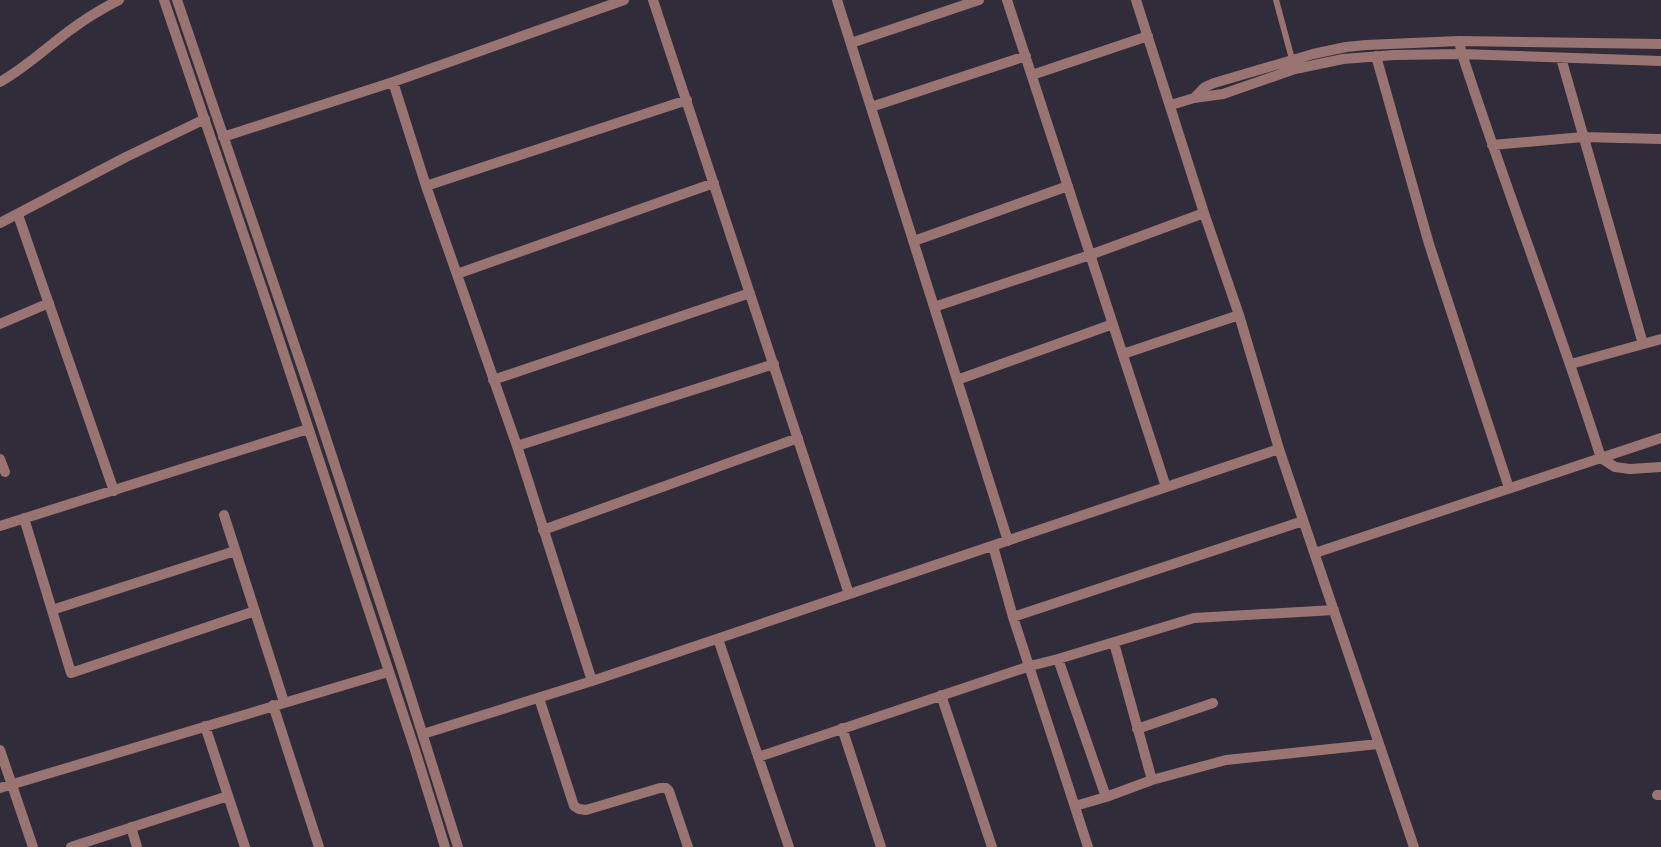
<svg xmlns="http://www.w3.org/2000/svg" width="1661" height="847" font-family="Signika,sans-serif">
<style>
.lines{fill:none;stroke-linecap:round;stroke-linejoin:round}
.service{stroke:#9a7472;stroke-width:6}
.minor{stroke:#9a7472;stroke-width:10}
.tertiary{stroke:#9a7472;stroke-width:10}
</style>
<rect width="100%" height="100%" fill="#302c39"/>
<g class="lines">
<path class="service" d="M1276,0L1292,59"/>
<path class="minor" d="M164,0L273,321L415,750L445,847
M177,0L320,420L401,666L458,847
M653,0L849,594
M837,0L1008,541
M1007,0L1166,487
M1136,0L1204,213L1239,315L1279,449L1414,847
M1459,41L1462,54C1506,190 1558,322 1601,458L1615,467L1630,469L1661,467
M851,43L979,0
M1376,56L1429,244L1509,488
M1561,58L1643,344
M1032,75L1148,36
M393,82L426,186L517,446L592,681
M1194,98L1205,87L1214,83L1313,54L1346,47L1366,45L1459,41L1661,44
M1171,105L1194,98L1223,94L1295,69L1343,59L1394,55L1462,54L1661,61
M871,107L1026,56
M223,137L393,82L624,0
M1492,145L1583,137L1661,139
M426,186L687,100
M18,215L114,491
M0,223L126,157L205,119
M914,241L1068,186
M457,274L714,183
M934,307L1090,255L1204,213
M0,324L49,303
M1123,354L1239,315
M1571,364L1661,339
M493,380L750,293
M957,380L1113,324
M517,446L774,364
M0,459L5,472
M224,515L284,702
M24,518L71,673L255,611
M0,526L308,429
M543,530L798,438
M993,546L1013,617L1088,847
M1315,553L1661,438
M52,610L235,551
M1013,617L1303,521
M718,639L789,847
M1114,643L1152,780
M1058,659L1106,797
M941,695L992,847
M539,698L574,806L579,809L586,810L660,788H666L669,791L688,847
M273,705L319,847
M205,726L245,847
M842,728L881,847
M1137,729L1213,703
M423,734L592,681L1279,449
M0,750L33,847
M758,757L1030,666L1058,659L1194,618L1334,610
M0,788L388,672
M1657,795H1661
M1075,806L1106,797L1152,780L1226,760L1378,744
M131,827L137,847
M71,847L228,796"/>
<path class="tertiary" d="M0,82C25,68 46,48 69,31C85,19 101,9 119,0"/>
</g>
</svg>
